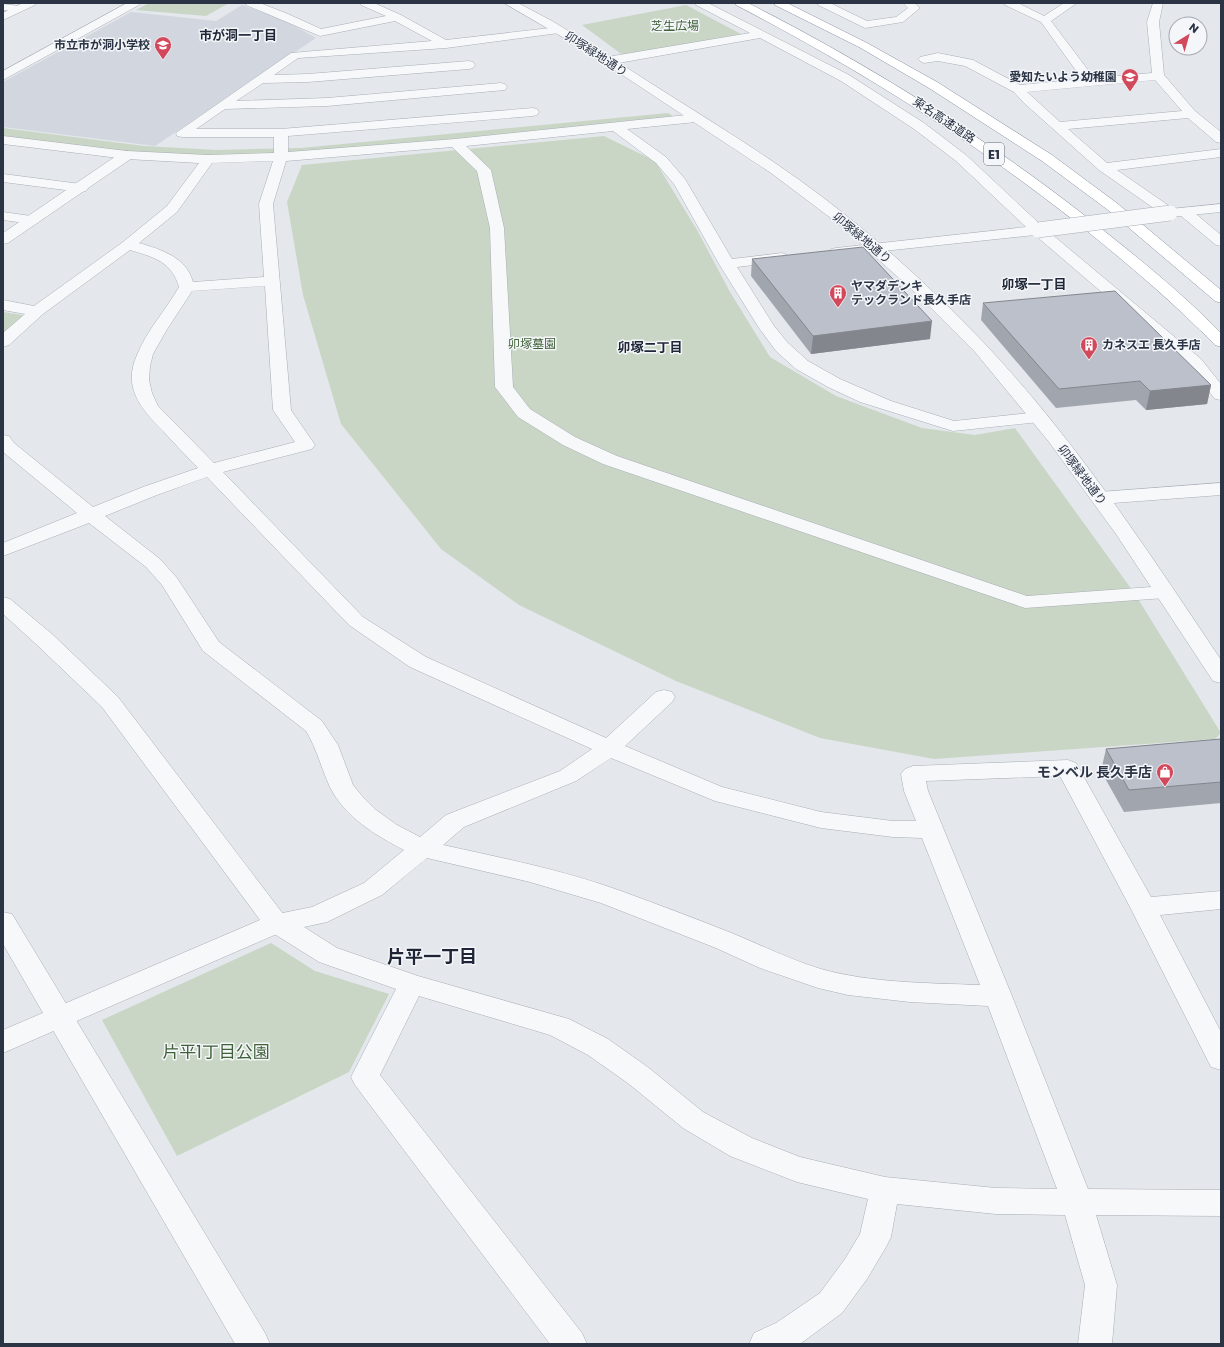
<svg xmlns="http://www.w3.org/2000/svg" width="1224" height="1347" font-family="Poppins,'Noto Sans JP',sans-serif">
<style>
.built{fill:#d2d6de}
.green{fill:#c9d6c5}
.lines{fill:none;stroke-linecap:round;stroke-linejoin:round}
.minor-casing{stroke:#a9aeb7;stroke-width:1}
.tertiary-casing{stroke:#a9aeb7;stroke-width:1}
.motorway-casing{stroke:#8b94a3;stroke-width:1}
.minor{fill:#f7f8fa;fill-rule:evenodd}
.tertiary{fill:#f7f8fa;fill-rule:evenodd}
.motorway{fill:#fff;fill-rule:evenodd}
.tertiary-bridge-casing{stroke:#a9aeb7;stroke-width:16;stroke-linecap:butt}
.tertiary-bridge{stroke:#f7f8fa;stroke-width:15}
.wall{fill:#a1a5ae}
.shaded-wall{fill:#83868d}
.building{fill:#bbc0ca;stroke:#83868d}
.labels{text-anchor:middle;stroke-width:3;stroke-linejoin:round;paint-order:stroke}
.far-park-label{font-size:12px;fill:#3f6138;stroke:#f4f6f9}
.far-poi-label{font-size:12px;font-weight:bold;fill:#2b3445;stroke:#f4f6f9;text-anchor:end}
.far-street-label{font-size:12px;fill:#2b3445;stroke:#f4f6f9}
.far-neighbourhood-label{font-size:13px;font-weight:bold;fill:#1d2536;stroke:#f4f6f9}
.shield{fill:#f4f6f9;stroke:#676e7b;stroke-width:1}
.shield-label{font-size:13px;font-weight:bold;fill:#2b3445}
.poi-label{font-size:14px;font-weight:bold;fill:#2b3445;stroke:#f4f6f9;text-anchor:end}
.near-park-label{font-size:17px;fill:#3f6138;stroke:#f4f6f9}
.near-neighbourhood-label{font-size:18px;font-weight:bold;fill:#1d2536;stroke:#f4f6f9}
</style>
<rect width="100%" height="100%" fill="#e4e7ec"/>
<path class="built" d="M242,5L288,22L316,38L155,146L3,127V82L131,12L216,21Z"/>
<path class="green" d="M149,3H229L206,16L136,10Z
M686,5L741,34L624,56L582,25Z
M668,113L676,118L298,154L212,157L134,153L3,136V128L144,146L217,150L301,148Z
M604,136L655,161L697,230L730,292L770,357L836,396L922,428L975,435L1015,428L1135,594L1221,733L1215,739L934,759L820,738L676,681L519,605L441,549L341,424L303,295L287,202L302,165Z
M3,312L28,316L3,338Z
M271,943L315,971L389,994L349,1072L177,1156L102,1020Z"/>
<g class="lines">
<g class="minor-casing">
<path id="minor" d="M127,3H140L139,5L3,80V71Z
M245,3H260L288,14L321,29L386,16L361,5L360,3H374L401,15L446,40L559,27L563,28L565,30L563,32L559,33L446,48L298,58L274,75L308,74L469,61L473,62L475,65L473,68L469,69L308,82L263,83L236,101L327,98L501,83L505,84L507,87L505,90L327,106L225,109L196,129H281L533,108L537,109L539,112L537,115L533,116L288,136V152L455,139L696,114L701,115L702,118L701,121L696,122L627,129L666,157L685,179L732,259L782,253L787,255L790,258L787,261L737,267L774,326L788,343L808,361L840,379L891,401L954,421L1039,412L1045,413L1048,417L1045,421L1039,422L953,431L860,402L828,387L796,369L776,351L759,328L719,264L674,184L656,163L613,131L466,146L491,170L504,228L513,387L530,409L575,437L617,456L1027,596L1165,586L1172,588L1175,592L1172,596L1165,598L1025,608L603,464L563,445L518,417L495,387L490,228L477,171L452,147L286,161L273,204L291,410L315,445L312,449L223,472L363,617L426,657L606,738L656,692L664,690L672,692L675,697L672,702L625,746L722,787L821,812L893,821H916L904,791L901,774L905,769L913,766L1068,760L1076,763L1151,897L1221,891V909L1160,915L1221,1032V1070L1211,1067L1130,907L1060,776L926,781L928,791L1012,996L1088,1189L1221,1190V1216L1096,1215L1117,1285L1112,1344H1078L1085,1285L1065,1215L996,1214L897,1204L891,1237L886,1247L867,1279L842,1313L800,1344H749L754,1333L776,1323L820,1293L845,1259L860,1234L868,1199L797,1182L730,1156L683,1128L629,1084L588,1055L550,1035L419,996L380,1075L582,1333L587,1344H550L355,1085L351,1077L396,989L319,962L268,930L264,923L268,916L312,907L364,883L404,850C375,835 345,817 330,787C321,768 317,749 306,731L203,651L162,585L146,567L89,523L3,556V543L77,513L3,452V435L9,436L14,443L93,507L143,487L198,468C186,456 175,444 164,432C142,410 122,388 137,355C147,330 166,310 179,287C172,262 154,257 130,250L43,314L9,345L3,347V333L25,314L3,310V300L34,306L123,242L167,206L199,163L127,159L3,144V136L127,151L208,155L274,153V137H182L177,136L176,133L291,53L432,41L395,21L320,36L246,5ZM273,161L259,204L264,277L193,282C186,257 162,250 139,243L177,212L212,163ZM265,286L273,410L295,442L214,463L158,406L152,393L149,380L150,366L153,354L166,331L192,291ZM207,477L349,625L410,667L592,749L560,771L446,815L420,837L397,825L376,810L362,796L353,785L338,745L322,721L219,642L177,578L160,559L105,516L157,495ZM611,758L715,801L821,828L893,837L922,838L980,985C928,983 871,983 821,969C791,960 763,946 734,934C697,919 659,905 621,891C563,870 502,858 443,845L464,827L576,781ZM427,858L530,882L601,903L716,948L760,968L818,988L848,995L910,1002L988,1006L1057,1189L996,1188L885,1177L800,1157L752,1138L703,1112L649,1068L608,1039L569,1019L418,976L337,948L304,927L327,922L382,895Z
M695,3H708L849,75L924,123L966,155L1043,227L1201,359L1221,384V400L1215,399L1189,367L1035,235L836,256L831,255L829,252L831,249L836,248L1026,227L956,161L914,129L841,81L760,38L607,65L603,64L601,61L603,58L607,57L750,33L696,5Z
M817,3H830L867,21L896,17L908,8L903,3H915L920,8L903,22L865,28L818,5Z
M1004,3H1018L1044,16L1064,3H1077L1051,21L1094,78L1152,73L1147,22L1153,3H1163L1159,22L1164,75L1195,111L1221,132V143L1216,142L1188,118L1068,129L1107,163L1221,149V157L1117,170L1175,210L1177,213L1175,216L1170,217L1165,216L1099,170L1024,103L1014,92L965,66L938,61L924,63L920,61L918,59L920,57L938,53L973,60L1020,85L1082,79L1041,22L1005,5ZM1155,80L1182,111L1060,122L1027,92Z
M3,4L20,6L25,9L20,12L3,10Z
M3,174L81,184L86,185L88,188L86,191L81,192L3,182Z
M1185,208L1190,209L1221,235V246L1216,245L1180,215L1178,212L1180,209Z
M3,212L38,217L40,220L38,223L33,224L3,220Z
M1221,483V495L1100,504L1093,502L1090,498L1093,494L1100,492Z
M3,912L12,914L265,1333L270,1344H235L3,944Z"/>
</g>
<g class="tertiary-casing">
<path id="tertiary" d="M23,3H36L35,5L3,20V13Z
M504,3H518L552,21C586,41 619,63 652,84C701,115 750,145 798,179C865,227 927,283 984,343C1075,439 1148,551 1221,660V683L1213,681L1116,534L1049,442L975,352L919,296L840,225L771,173L583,49Z
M127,151L132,152L134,155L132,158L8,243L3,244V233L122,152Z
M1221,204V212L1170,217L1165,216L1163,213L1165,210L1170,209Z
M3,597L10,599L52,634L118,697L290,923L286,930L3,1053V1030L260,920L102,707L36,644L3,614Z"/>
</g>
<g class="motorway-casing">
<path id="motorway" d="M735,3H748C870,65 985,137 1093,222C1137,257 1181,292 1221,333V347L1215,345C1174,303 1128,264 1082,227C974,141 859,69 736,5Z
M774,3H787L867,43L937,82L1052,155L1118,204L1221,290V303L1215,301L1108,210L1042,161L929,88L859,47L775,5Z"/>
</g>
<use href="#minor" class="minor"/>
<use href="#tertiary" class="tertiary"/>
<use href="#motorway" class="motorway"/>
<g class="tertiary-bridge-casing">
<path id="tertiary-bridge" d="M1038,230L1170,213"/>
</g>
<use href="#tertiary-bridge" class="tertiary-bridge"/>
</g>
<path class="wall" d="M752,259L930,339L811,354L751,276Z
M983,303L1211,385L1207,404L1146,410L1136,400L1056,408L981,320Z
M1221,739V803L1124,812L1101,771L1106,749Z"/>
<path class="shaded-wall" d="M932,321L930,339L811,354L813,336Z
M1211,385L1207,404L1146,410L1150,391Z"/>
<path class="building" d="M863,247L932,321L813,336L752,259Z
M1115,291L1211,385L1150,391L1140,381L1059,389L983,303Z
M1221,739V782L1129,790L1106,749Z"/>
<defs>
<g id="school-pin" transform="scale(0.9)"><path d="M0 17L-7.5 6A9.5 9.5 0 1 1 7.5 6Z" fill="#d1495b" stroke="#f4f6f9"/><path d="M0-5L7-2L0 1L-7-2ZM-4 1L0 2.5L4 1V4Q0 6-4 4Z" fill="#fff"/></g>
<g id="building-pin" transform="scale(0.9)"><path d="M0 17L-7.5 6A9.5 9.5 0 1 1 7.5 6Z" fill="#d1495b" stroke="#f4f6f9"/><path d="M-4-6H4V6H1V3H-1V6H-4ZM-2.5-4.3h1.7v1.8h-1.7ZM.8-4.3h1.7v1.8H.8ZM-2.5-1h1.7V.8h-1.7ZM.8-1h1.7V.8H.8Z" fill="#fff"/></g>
<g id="shop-pin" transform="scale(0.9)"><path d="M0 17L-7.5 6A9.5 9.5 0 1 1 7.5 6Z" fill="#d1495b" stroke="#f4f6f9"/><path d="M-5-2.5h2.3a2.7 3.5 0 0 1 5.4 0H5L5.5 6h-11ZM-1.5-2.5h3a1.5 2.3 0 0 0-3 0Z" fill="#fff"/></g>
</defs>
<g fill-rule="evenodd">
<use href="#school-pin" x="163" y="45"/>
<use href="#school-pin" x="1130" y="77"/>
<use href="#building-pin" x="838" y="293"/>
<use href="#building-pin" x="1089" y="345"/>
<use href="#shop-pin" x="1165" y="772"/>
</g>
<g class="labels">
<g class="far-park-label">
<text x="675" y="30">芝生広場</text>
<text x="532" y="348">卯塚墓園</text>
</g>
<g class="far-poi-label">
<text x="150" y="49">市立市が洞小学校</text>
<text x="1117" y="81">愛知たいよう幼稚園</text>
<text x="851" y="290" text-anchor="start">ヤマダデンキ<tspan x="851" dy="14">テックランド長久手店</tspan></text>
<text x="1102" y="349" text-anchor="start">カネスエ 長久手店</text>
</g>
<g class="far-street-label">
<text transform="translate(596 54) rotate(33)" y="4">卯塚緑地通り</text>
<text transform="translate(944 120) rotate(34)" y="4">東名高速道路</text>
<text transform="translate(862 238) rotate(40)" y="4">卯塚緑地通り</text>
<text transform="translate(1082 475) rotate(53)" y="4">卯塚緑地通り</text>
</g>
<g class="far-neighbourhood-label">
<text x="238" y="40">市が洞一丁目</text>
<text x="1034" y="289">卯塚一丁目</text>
<text x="650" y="352">卯塚二丁目</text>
</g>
<rect class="shield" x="984" y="143" width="20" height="22" rx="3"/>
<g class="shield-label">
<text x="994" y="159">E1</text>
</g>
<g class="poi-label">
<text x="1152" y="777">モンベル 長久手店</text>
</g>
<g class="near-park-label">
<text x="216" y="1058">片平1丁目公園</text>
</g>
<g class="near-neighbourhood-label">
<text x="432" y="963">片平一丁目</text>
</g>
</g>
<rect width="1224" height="1347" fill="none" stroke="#2b3445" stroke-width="8"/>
<g transform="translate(1188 36) rotate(37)"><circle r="19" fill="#f4f6f9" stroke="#a4a8b1"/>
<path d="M0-3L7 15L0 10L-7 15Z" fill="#d1495b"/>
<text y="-6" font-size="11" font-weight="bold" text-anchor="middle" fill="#2b3445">N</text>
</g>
</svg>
